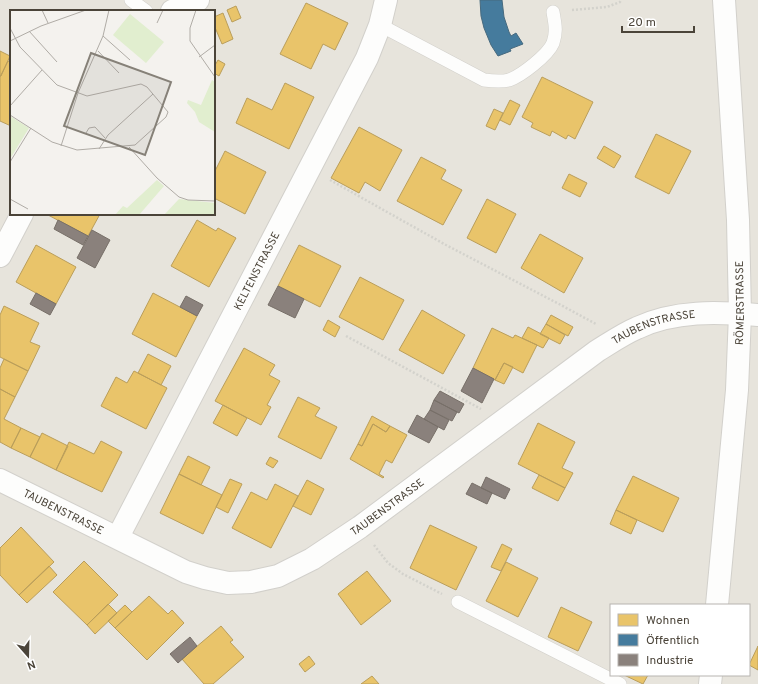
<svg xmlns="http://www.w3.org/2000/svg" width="758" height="684" font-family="Overpass,sans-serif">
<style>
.residential{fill:#e7e4dc;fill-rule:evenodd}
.homes{fill:#e9c46a;stroke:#ba9e5b}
.public{fill:#457b9d;stroke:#476a7f}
.industry{fill:#8a817c;stroke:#776f68}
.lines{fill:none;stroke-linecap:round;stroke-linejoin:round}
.service-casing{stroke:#d2d0cb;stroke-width:14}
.minor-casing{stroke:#d2d0cb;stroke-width:24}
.path{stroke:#d3d2cc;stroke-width:2.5;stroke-dasharray:2 2;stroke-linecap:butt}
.service{stroke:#fdfdfc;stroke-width:13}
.minor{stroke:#fdfdfc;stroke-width:22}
.labels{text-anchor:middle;stroke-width:4;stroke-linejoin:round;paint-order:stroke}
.street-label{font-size:11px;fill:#4b4439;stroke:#fff}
.inset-road{fill:none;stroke:#b0aca6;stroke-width:1}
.view{fill:#868178;fill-opacity:0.15;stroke:#868178;stroke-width:2}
.inset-edge{fill:none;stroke:#4b4439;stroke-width:2}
</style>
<rect width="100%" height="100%" fill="#f4f2ee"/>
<path class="residential" d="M0,0H758V684H0ZM11,11H214V214H11ZM611,605H749V675H611Z"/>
<path class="homes" d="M306,3L348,23L335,50L323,44L311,69L280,54Z
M236,6L241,18L232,22L227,10Z
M223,13L233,39L222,44L214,25V17Z
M0,51L10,56L1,76H0Z
M218,60L225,64L219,76L214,73V67Z
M8,61L11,62V126L0,121V77Z
M542,77L593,102L575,139L568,135L566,139L552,131L550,136L531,127L533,123L522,117Z
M285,83L314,97L289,149L236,123L247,98L272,110Z
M510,100L520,105L510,125L500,120Z
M494,109L503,113L495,130L486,126Z
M359,127L402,150L380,191L365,182L359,193L331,178Z
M656,134L691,151L669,194L635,177Z
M604,146L621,156L614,168L597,158Z
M225,151L266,172L245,214L214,198V173Z
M421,157L446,170L441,179L462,190L443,225L397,201Z
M569,174L587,183L580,197L562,188Z
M487,199L516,214L496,253L467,238Z
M49,214H100L88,236L48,215Z
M197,220L216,231L218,228L236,238L209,287L171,266Z
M540,234L583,258L564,293L521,268Z
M36,245L76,267L56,304L16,282Z
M299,245L341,266L320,307L278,286Z
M360,277L404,300L383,340L339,317Z
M153,293L197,316L176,357L132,334Z
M4,306L39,323L30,342L40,346L28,371L0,357V315Z
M422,310L465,335L443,374L399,350Z
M551,315L573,327L568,336L546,324Z
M328,320L340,327L335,337L323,330Z
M546,324L565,335L560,344L540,334Z
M528,327L549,338L543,348L522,338Z
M492,328L513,338L515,335L537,345L523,373L504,363L495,380L473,368Z
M244,348L275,365L269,375L280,381L267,405L271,407L261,425L215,401Z
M148,354L171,366L161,385L138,373Z
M4,359L28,371L15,397L0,389V368Z
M504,363L513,367L504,384L495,380Z
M134,371L167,388L146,429L101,406L116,377L127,383Z
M0,389L15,397L4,419L21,428L11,448L0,442Z
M298,397L320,408L315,416L337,427L321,459L278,437Z
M223,405L247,418L237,436L213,423Z
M372,416L390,426L386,432L373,424L362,446L358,444Z
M538,423L575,442L562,468L573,473L565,488L518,464Z
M373,424L386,432L390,426L407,435L392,463L386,460L379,474L384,477L383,478L350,459L358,444L362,446Z
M21,428L40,437L30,457L11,448Z
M42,433L68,446L56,470L30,457Z
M101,441L122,452L102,492L56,470L69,442L94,454Z
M188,456L210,467L201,485L179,474Z
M270,457L278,461L273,468L266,464Z
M179,474L222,495L203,534L160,513Z
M539,475L565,488L558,501L532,488Z
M633,476L679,498L663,532L616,510Z
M230,479L242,484L228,513L216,507Z
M307,480L324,489L311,515L293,506Z
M275,484L298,496L271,548L232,528L251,492L267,500Z
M616,510L637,520L631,534L610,524Z
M430,525L477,547L456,590L410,568Z
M21,527L54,562L19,595L0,575V548Z
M502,544L512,549L501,571L491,567Z
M84,561L118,595L87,625L53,592Z
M506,562L538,578L518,617L486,601Z
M49,566L57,575L27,603L19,595Z
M367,571L391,601L361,625L338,594Z
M149,596L168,614L172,610L184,623L147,660L115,628Z
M108,604L117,613L95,634L87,625Z
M125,605L132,612L115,628L108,621Z
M561,607L592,622L578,651L548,637Z
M221,626L233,640L230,642L244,657L213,684H204L182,659Z
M758,646V670L749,665Z
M309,656L315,664L305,672L299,664Z
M624,675H648L643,684Z
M372,676L379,684H361Z"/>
<path class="public" d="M480,0H502L504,17L509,32L511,36L516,33L523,44L510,49L511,51L498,56L491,45L484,28L481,16Z"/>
<path class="industry" d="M58,220L88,236L83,245L54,229Z
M92,230L110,240L95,268L77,258Z
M278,286L304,299L295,318L268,305Z
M36,293L56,304L50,315L30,304Z
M186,296L203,305L197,316L180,307Z
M473,368L494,379L482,403L461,391Z
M440,391L464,404L459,413L434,400Z
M434,400L457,412L452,421L430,410Z
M430,410L449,420L444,430L424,419Z
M417,415L438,427L429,443L408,432Z
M486,477L510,489L505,499L481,488Z
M472,483L492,493L487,504L466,494Z
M190,637L197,646L178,663L170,654Z"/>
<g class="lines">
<g class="service-casing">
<path id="service" d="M131,0L146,11
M380,25L484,80C492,81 500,82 509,80C521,76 548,55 553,43C557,31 555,24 553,12
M458,602L620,684"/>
</g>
<g class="minor-casing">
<g id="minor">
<path d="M172,11L198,0"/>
<path d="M0,256L22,214"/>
<path id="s1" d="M0,480L186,572L205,578L228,583L251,582L278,576L312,559L360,527L597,351C610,343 623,334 637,328C675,310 717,312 758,315"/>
<path id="s2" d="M118,537L367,58L380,25L386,0"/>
<path id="s3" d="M717,605L737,390L740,314L738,220L724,0"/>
<path d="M710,684L711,675"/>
</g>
</g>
<path class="path" d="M572,10L607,7L620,2L621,0
M330,180L446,245L559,304L596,324
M346,336L481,409
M374,545L388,563L403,574L442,594"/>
<use href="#service" class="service"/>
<use href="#minor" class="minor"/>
</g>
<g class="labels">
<g class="street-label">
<text dy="4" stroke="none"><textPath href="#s2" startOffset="300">KELTENSTRASSE</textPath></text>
<text dy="4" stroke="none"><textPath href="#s3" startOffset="303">RÖMERSTRASSE</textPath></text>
<text dy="4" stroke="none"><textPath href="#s1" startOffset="755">TAUBENSTRASSE</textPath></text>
<text dy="4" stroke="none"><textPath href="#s1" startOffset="431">TAUBENSTRASSE</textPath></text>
<text dy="4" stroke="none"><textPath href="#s1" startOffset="71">TAUBENSTRASSE</textPath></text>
</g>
</g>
<g transform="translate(10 10)">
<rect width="205" height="205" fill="#f4f2ee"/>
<path d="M120,4L154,32L136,53L103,25ZM202,70L205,72V122L189,112L185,102L177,93L178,90L191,95ZM0,106L19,118L0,149ZM147,170L154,176L129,205H105L113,196L117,198ZM169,189L205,193V205H154Z" fill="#e1eecf"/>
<path class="inset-road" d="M32,0L38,13M186,0L180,18V31L205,67M147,13L153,0M0,18L10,37L47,75L77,86L131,74L137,77L158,102L156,107L125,135L67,140L42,132L0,105M19,21L47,52M93,26L120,50M0,31L31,16L76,0M88,41L109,63M189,47L205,35M0,96L32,60M76,123L79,118L85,117L95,128M51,136L68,83L93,26L99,0M119,137L147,168L169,187L178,190L205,191M89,139L98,125L143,84M0,152L21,118M0,189L18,199"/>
<path class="view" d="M81,43L161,72L135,145L54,116Z"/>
<rect width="205" height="205" class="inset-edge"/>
</g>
<rect x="610" y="604" width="140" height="72" fill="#ffffff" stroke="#b7b4b0"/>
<rect x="618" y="614" width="20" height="12" fill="#e9c46a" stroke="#b7b4b0"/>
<text x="646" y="624" font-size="12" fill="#4b4439">Wohnen</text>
<rect x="618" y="634" width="20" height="12" fill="#457b9d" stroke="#b7b4b0"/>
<text x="646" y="644" font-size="12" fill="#4b4439">Öffentlich</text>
<rect x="618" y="654" width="20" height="12" fill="#8a817c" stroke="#b7b4b0"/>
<text x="646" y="664" font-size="12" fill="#4b4439">Industrie</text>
<g transform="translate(28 656) rotate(160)" stroke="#ffffff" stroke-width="3" paint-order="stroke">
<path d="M0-3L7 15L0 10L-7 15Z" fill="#4b4439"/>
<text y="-6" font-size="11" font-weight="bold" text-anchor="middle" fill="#4b4439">N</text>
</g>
<path d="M622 26v6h72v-6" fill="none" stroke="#4b4439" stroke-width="2"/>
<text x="628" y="26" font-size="12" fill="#4b4439" stroke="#ffffff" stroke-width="3" paint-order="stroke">20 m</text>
</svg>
